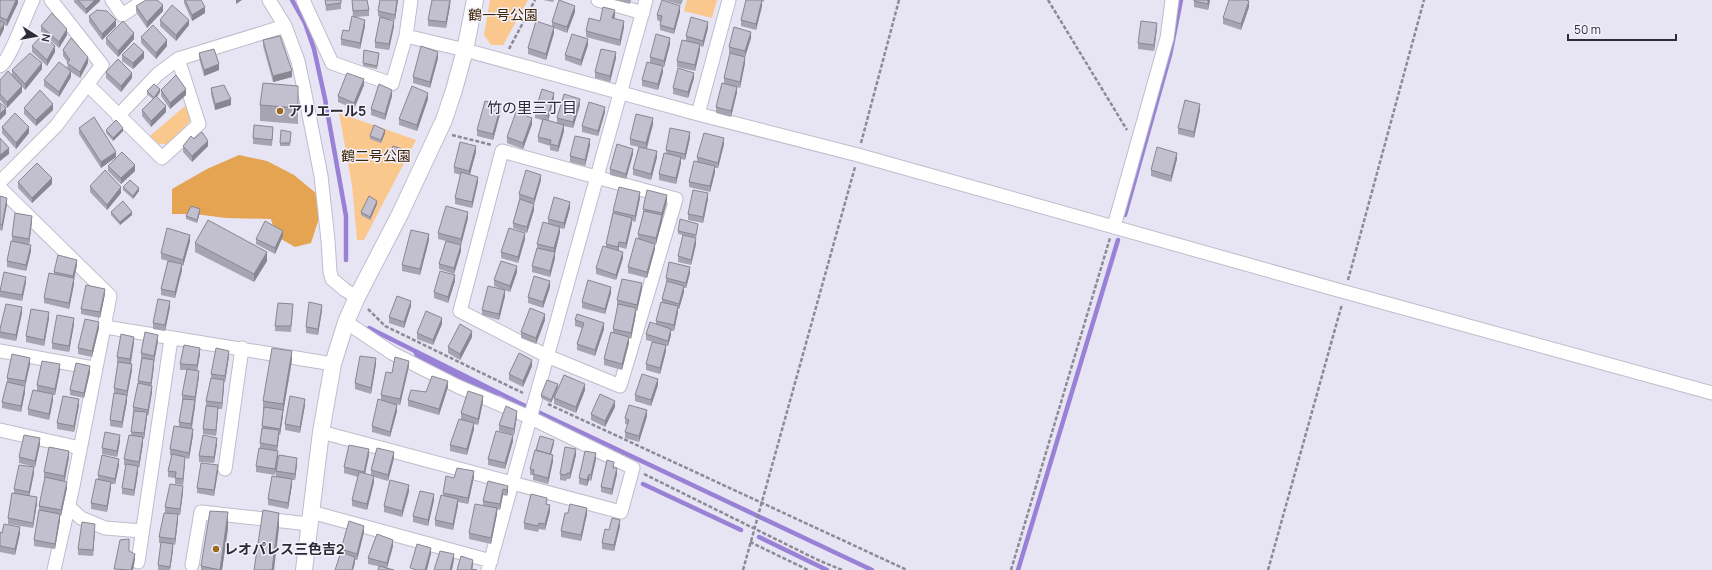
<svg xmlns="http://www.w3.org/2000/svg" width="1712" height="570" font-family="Manrope,'Noto Sans JP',sans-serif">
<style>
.green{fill:#fac78d}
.forest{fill:#e4a452}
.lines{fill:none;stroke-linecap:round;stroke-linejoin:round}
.stream{stroke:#9981d5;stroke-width:4.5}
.minor-casing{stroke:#bfbccb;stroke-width:15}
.tertiary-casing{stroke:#bfbccb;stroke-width:18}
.path{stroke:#8c8a94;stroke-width:2.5;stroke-dasharray:4 2;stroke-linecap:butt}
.minor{stroke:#fff;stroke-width:13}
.tertiary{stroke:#fff;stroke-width:16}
.wall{fill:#a7a4b1}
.shaded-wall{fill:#888690}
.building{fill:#c2bfce;stroke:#888690}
.poi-dot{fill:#9d6920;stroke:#f4f2fe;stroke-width:1.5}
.labels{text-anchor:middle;stroke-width:3;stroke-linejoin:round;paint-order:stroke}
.park-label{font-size:14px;fill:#402602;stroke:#f4f2fe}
.poi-label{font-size:14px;font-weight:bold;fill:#2d2c32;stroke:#f4f2fe;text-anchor:start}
.neighbourhood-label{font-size:15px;fill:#2b2934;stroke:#f4f2fe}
</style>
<rect width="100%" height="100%" fill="#e7e4f3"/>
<path class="green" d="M490,0H528L503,45H491L484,35Z
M687,0H717L712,18L684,11Z
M186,105L190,121L168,144H159L150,136Z
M339,113L416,140L364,240H357L352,185Z"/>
<path class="forest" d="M239,155L267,161L294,175L317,194L321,212L311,243L295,247L276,236L271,219L226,218L195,214H172V189L207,169Z"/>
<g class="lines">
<path class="stream" d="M292,0L305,23L314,49L325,99L346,216V260
M1125,215L1170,55L1181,0
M369,328L521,404L872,570
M415,351L418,357L496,396
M643,484L741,530
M759,537L827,570
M1018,570L1118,240"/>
<g class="minor-casing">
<path id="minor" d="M112,0L122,15L145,0
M269,0L285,26L298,61L304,89L321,176L328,240L330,272L332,279L345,290L357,297
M303,0L332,63L392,84L406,36L411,0
M598,0L643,13
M406,36L465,50L698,114L858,155L1345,292L1712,393
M0,66C10,61 26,13 33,0
M87,84L162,158L199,124L178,59L285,26
M698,114L729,0
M118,116L158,74L178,59
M502,151L676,199L620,386L547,356L460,311Z
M0,182L56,126L102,65L51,0
M0,188L110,296L73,486L54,570
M1114,226L1167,38L1172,0
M105,327L333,364
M0,351L93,368
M0,430L80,448
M321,432L621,512L633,468L529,417L457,386L392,353L346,322
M225,469L242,348
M69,507L81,518L105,528L142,531
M311,512L491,561
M138,562L171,339
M192,565L201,512L309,524
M488,570L646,0"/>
</g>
<g class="tertiary-casing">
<path id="tertiary" d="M304,570L321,432L333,364L346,322L357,297L400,214L444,120L454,90L465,50L475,0"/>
</g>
<path class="path" d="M1048,0L1127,130
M509,49L535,0
M452,135L492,145
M861,143L899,0
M1348,280L1424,0
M368,309L385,326L523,393
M548,404L907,570
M644,474L818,560L842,570
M750,542L808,570
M743,570L855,167
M1011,570L1110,238
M1268,570L1342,304"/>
<use href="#minor" class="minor"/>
<use href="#tertiary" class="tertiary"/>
</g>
<path class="wall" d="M0,0H18V3L7,26L4,25V29L0,37Z
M74,0H100V1L86,14L74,2Z
M184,0H201L205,13L192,21L184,3Z
M325,0H341V9L326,11Z
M352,0H367L369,10V16L355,17L365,26L360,49L341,45V39L349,31L353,16Z
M398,0L395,20L388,19L394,26L389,50L375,48V42L380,17L378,16V11Z
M451,0L450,6L446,28L428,26V20Z
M543,0H554L553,2Z
M614,0H631L630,4Z
M664,0H683L681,5Z
M746,0H764V2L762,1V6L756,30L741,26V20Z
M1210,0L1208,10L1194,7V1Z
M136,6L163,11L147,28L136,12Z
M1249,7L1241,30L1223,24V18Z
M575,12L567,33L554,28V33L546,60L528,54V48L552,26V22Z
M680,12L674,34L660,30V25L661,22L657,20V15Z
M89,16L116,26L102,40L89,22Z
M615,16L614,19L624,27L620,46L586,37V31L600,21Z
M160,20L189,25L176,41L160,26Z
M41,26L67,35L59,48L46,36L55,52L47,66L32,52V46L43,34L41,32Z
M708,28L703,47L700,46V50L695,71L677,67V61L686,40V36Z
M1157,28L1154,51L1138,49V43Z
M141,37L167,46L156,59L141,43Z
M106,38L134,39L118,57L106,44Z
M751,38L745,57V63L740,88L737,87V92L731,117L716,113V107L724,83V78L730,53H729V47Z
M263,40L292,77L273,82L263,46Z
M670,44L664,67H663V72L658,90L642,86V80L650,63V57Z
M588,45L581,66L565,60V55Z
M63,50L88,63L80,78L71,72V77L59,97L44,86V80L67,68L68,63L63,56Z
M364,50L379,56L377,69L363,66Z
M199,53L219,70L204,76L199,58Z
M122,55L144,58L133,69L122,61Z
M438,58L430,88L413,83V77Z
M616,58L610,82L595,78V72Z
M42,69L25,90L20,84L22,92L7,108L0,100V80L12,76V70Z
M106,72L132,78L121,92L106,78Z
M694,78L688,98L673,94V88Z
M364,85L354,109L338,102V96Z
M298,86V124L260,121V105Z
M211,88L231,105L215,110L211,94Z
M161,90L186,95L170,109L161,96Z
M147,91L160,92L157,97L166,112L151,127L142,116V110L153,99L147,94Z
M392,96L385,120L371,115V109Z
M554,98L548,120L557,123V118L580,105L573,128L564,126V131L558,152L550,150V146L538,142V137L542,120L535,118V112Z
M428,99L417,131L399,125V119Z
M24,108L53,110L36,126L24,114Z
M1200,110L1194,138L1178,134V128Z
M501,111L493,140L477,136V130Z
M605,112L598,136L582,132V126Z
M532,124L523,149L507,143V137Z
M653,124L647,149L657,157L651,180L633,175V169L639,147L630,145V139Z
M2,127L29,133L16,149L2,133Z
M79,128L116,157L101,168L79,134Z
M106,130L123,131L113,141L106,133Z
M291,132L290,146H280V143Z
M273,133L272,146L253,144V138Z
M385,133L381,143L370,139V136Z
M690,138L685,160L681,159V163L676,184L659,180V174L666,153V150Z
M724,144L718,168H715V172L710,192L689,187V182L697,162V157Z
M590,145L585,166L570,162V156Z
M183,146H208L192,162L183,152Z
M402,152L399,163L389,159V156Z
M476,152L470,175L478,182L472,208L455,204V198L461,175L454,173V167Z
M633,154L626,179L610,175V169Z
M1177,159L1171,182L1151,176V170Z
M108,166L135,171L121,184L108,171Z
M541,180L534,204V210L527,233L513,228V223L519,200V194Z
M18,182L52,184L32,203L18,188Z
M90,186L121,193L107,210L90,192Z
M123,187L139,191L133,199L123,190Z
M0,196L7,204L2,231L0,230Z
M640,198L635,222L632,221L626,249L619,247V251L623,258L616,280L596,274V268L606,247V244L613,211Z
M708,199L703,223L688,220V214Z
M667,201L656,244H655V249L647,278L628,273V267L638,239V234L643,215V209Z
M377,204L370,220L361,215V212Z
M570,208L564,229L560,228V232L555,253V258L550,277L532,272V266L537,248V244L548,223V219Z
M111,212L132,215L120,225L111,215Z
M200,212L197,223L186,219V216Z
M468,218L461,245V251L454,274L439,269V264L446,241L438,239V233Z
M32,221L29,244L31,251L26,271L7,267V261L12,241V236Z
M698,226L696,238L678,234V231Z
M283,236L275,254L256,244V239Z
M525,239L518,263L501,258V252Z
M429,240L420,275L402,271V265Z
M190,241L183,266L182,265V270L175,298L161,295V289L168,261L161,259V253Z
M195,243L267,261L254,282L195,252Z
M696,244L691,265L678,262V256Z
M77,265L74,279V284L69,309L44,303V298L54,274V272Z
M517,272L510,292L494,286V280Z
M690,273L686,288H684V292L679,309H678V312L674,331H671V335L668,346H666V351L660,374L646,370V364L661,344L646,340V334L656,324V321L662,302V299L666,284V278Z
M455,281L448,303L434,298V292Z
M26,282L22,301L0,297V291Z
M550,287L543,308L528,303V297Z
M642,289L637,311H636V314L631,339L629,338V343L622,370L604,365V359L613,332V329L618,306H617V300Z
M611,293L605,314L582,308V302Z
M105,294L100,318L81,314V309Z
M505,296L499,320L482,315V310Z
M411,306L404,328L389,323V317Z
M170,307L165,331L153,329V323Z
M293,310L291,332L275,331V326Z
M322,310L318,335L306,333V327Z
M22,313L16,341L0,338V332Z
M49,318L44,346L26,342V336Z
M545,320L536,344L521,338V332Z
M575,320L604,329L595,356L577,350V344L582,328L575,326Z
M74,324L69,352L52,349V343Z
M442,324L433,345L417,339V333Z
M99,328L92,357L78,354V348Z
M472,337L460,360L448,353V347Z
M158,341L154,362V366L151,386L152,392L148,416L147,415L144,439H143V443L139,468L138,467V472L134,496L122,494V488L126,465H124V459L131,435L133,412V407L138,383L141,359V353Z
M134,342L131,364L132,370L127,397V401L122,428L110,426V420L114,394V388L118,363H117V357Z
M200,354L197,370L199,376L192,429L193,435L189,459L185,458L183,485L175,484V478L168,477V471L172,456L170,455V449L179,427V422L183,401H182V395L187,370H180V364Z
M229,356L225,382H224L222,409H218L216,436L203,434V429L206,406V401L211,378V374Z
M292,360L283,413L280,435H279L277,450L278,456L275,475L256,472V466L260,448V443L264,410L263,409V401Z
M30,364L25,386V392L21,412L2,408V402L7,382V378Z
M376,364L371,394L355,389V383Z
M409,366L400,405L394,404L397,411L390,437L372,432V426L381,400V395L392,373Z
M532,366L523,387L509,380V374Z
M60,370L55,395H53V400L49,420L28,415V409L37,391V385Z
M90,372L84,398L70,395V390Z
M658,385L651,406L635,401V395Z
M448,387L439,415L408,406V400L426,392Z
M558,387L551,403L541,398V395Z
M585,390L576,413L554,404V398Z
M483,402L478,425L474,424V429L467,455L450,451V445L461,419V413Z
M79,405L74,432L57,429V423Z
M305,405L300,433L285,430V424Z
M615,407L605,427L591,420V414Z
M517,416L514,435L499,431V425Z
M647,416L639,442L625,438V432L628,425L625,424V418Z
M120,441L117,457L102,454V448Z
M513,441L505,469L488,465V459Z
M554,443L551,454L553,461L548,484L533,480V475H530V469Z
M40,444L35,467L19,463V457Z
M217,444L214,463L199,462V456Z
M369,455L365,474L371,476V470L394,458L388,481L374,477V482L367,510L352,506V500L358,477L344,473V467Z
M576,455L570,479H567L566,481L560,480V474Z
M69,457L65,481L67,488L61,516H60V520L55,549L34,546V540L39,510V506L45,478H44V472Z
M596,459L591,481L589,480L587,486L579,484V478Z
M297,464L295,480H292V485L288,509L268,505V499L276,477V471Z
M119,465L115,484H111V488L107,512L91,509V503L98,479V475Z
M614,468L617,474L612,495L601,492V487Z
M218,471L214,496L197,493V488Z
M34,473L29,496L37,503L33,528L8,524V518L14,493V489Z
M474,477L468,504L458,502V505L453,530L435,526V520L443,496V493L454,478Z
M508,486V492L507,496L503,495L500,510L497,509V514L491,544L469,539V533L483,505V501Z
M409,491L402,517L384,512V506Z
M183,492L180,515H178V520L175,545L173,544V550L170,570H158V565L161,543H159V537L165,513V507Z
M434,500L428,526L413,522V516Z
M547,504L550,511L545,530L539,529L538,532L524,529V523Z
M587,514L581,541L561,537V531Z
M620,526L614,551L602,549V543L609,530Z
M228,528L222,570H201V566Z
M95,530L93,556L78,555V549Z
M0,532L20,533L15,555L0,552Z
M364,532L357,560H355V563L341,552V549Z
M393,546L387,568L368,564V558Z"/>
<path class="shaded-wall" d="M16,0H18V3L7,26V20Z
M95,0H100V1L86,14V9Z
M236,0H242L236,4Z
M397,0H398L395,20V15Z
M450,0V6L446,28V22Z
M762,0V6L756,30V24Z
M1208,0H1210L1208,10Z
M1249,1V7L1241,30V24Z
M163,5V11L147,28V22Z
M575,6V12L567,33V27Z
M680,6V12L674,34V29Z
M205,7V13L192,21V15Z
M615,10V16L612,24V18Z
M116,20V26L102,40V34Z
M189,20V25L176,41V35Z
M365,20V26L360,49V43Z
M394,21V26L389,50V44Z
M624,21V27L620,46V40Z
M708,22V28L703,47V41Z
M4,23V29L0,37V31Z
M1157,23V28L1154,51V45Z
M554,27V33L546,60V54Z
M67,29V35L59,48V42Z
M751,32V38L745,57V51Z
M134,33V39L118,57V51Z
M670,38V44L664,67V61Z
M588,39V45L581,66V60Z
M167,40V46L156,59V53Z
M700,44V50L695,71V65Z
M55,46V52L47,66V60Z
M144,52V58L133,69V63Z
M438,52V58L430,88V82Z
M616,52V58L610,82V76Z
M88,57V63L80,78V72Z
M745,57V63L740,88V82Z
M42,63V69L25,90V84Z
M219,64V70L204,76V70Z
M663,66V72L658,90V84Z
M71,71V77L59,97V92Z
M292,71V77L273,82V76Z
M132,73V78L121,92V86Z
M694,73V78L688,98V92Z
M364,79V85L354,109V103Z
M22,86V92L7,108V102Z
M737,87V92L731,117V111Z
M160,89V92L154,101V98Z
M186,89V95L170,109V103Z
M392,90V96L385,120V114Z
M428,93V99L417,131V125Z
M554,93V98L548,122V116Z
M231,99V105L215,110V104Z
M580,99V105L573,128V122Z
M53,104V110L36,126V120Z
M1200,104V110L1194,138V132Z
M501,105V111L493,140V134Z
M166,106V112L151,127V121Z
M605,107V112L598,136V131Z
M6,108V114L0,120V114Z
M532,118V124L523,149V143Z
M653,118V124L646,149V143Z
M564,125V131L558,152V146Z
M29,127V133L16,149V143Z
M123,128V131L113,141V138Z
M385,130V133L381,143V140Z
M690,132V138L685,160V154Z
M724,138V144L718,168V163Z
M590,139V145L585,166V160Z
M208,141V146L192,162V156Z
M476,146V152L469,177V171Z
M9,148V154L0,161V155Z
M402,149V152L399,163V160Z
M633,149V154L626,179V174Z
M657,151V157L651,180V174Z
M116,152V157L101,168V162Z
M1177,153V159L1171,182V176Z
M681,157V163L676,184V178Z
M135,165V171L121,184V178Z
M715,166V172L710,192V186Z
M541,175V180L534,204V210L527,233V227L534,204V199Z
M478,177V182L472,208V202Z
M52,178V184L32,203V198Z
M121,187V193L107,210V205Z
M139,188V191L133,199V196Z
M640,192V198L635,222V216Z
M708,193V199L703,223V217Z
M667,195V201L662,219V213Z
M7,198V204L2,231V225Z
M377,201V204L370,220V217Z
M570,202V208L564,229V223Z
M200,209V212L197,223V220Z
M132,212V215L120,225V222Z
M468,212V218L461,245V239Z
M662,215V221L656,244V238Z
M32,216V221L29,245V239Z
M632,218V224L626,249V243Z
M560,227V232L555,253V258L550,277V271L554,254V248Z
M283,231V236L275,254V248Z
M525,233V239L518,263V257Z
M429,234V240L420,275V269Z
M190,235V241L183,266V260Z
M696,238V244L691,265V260Z
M619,242V247L618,253V247Z
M655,244V249L647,278V272Z
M31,245V251L26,271V265Z
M461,245V251L454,274V268Z
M267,252V261L254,282V274Z
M623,252V258L616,280V275Z
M77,260V265L74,279V284L69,309V303L73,282V276Z
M182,264V270L175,298V292Z
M517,266V272L510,292V286Z
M690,267V273L686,288V283Z
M455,275V281L448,303V297Z
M26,277V282L22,301V295Z
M550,281V287L543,308V302Z
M642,283V289L637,311V305Z
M684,286V292L679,309V304Z
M611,287V293L605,314V309Z
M105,289V294L100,318V312Z
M505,290V296L499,320V314Z
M170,301V307L165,331V325Z
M411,301V306L404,328V322Z
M322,305V310L318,335V329Z
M678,306V312L674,331V325Z
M22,307V313L16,341V335Z
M636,308V314L631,339V333Z
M49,312V318L44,346V340Z
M545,314V320L536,344V338Z
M74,318V324L69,352V346Z
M442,318V324L433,345V340Z
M99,322V328L92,357V351Z
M604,323V329L595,356V350Z
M671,329V335L668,346V341Z
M472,331V337L460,360V354Z
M158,335V341L154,362V356Z
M134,337V342L130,365V359Z
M629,337V343L622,370V364Z
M666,345V351L660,374V368Z
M200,348V354L197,371V365Z
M229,351V356L225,382V376Z
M292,351V360L283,413V404Z
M30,358V364L25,387V381Z
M376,358V364L371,394V388Z
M154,360V366L151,389V383Z
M532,360V366L523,387V381Z
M409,361V366L400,405V399Z
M60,364V370L55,395V389Z
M132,364V370L127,397V391Z
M90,366V372L84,398V393Z
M199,371V376L195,401V406L191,430V424Z
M658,379V385L651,406V400Z
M224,380V386L222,409V403Z
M448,381V387L439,415V409Z
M558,384V387L551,403V400Z
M585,384V390L576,413V407Z
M25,386V392L21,412V406Z
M152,386V392L148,416V410Z
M53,394V400L49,420V414Z
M127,395V401L122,428V422Z
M483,396V402L478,425V419Z
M79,399V405L74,432V426Z
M305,399V405L300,433V427Z
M615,401V407L605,427V421Z
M397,405V411L390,437V432Z
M218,407V413L216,436V430Z
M283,410V416L280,435V429Z
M647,410V416L639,442V436Z
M517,411V416L514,435V429Z
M147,412V418L144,439V433Z
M474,423V429L467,455V449Z
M193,429V435L189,459V453Z
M279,430V436L277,452V446Z
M120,435V441L117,457V451Z
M513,435V441L505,469V463Z
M143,437V443L139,468V462Z
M40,438V444L35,467V461Z
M217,438V444L214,463V457Z
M554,440V443L550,457V454Z
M369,449V455L364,478V472Z
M576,449V455L570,479V473Z
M69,451V457L64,482V476Z
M278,451V456L275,475V469Z
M394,452V458L388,481V475Z
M596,453V459L591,481V475Z
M553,455V461L548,484V478Z
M185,457V463L183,485V479Z
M297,458V464L295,480V474Z
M119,459V465L115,484V479Z
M218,465V471L214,496V490Z
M138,466V472L134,496V490Z
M34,467V473L29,498V492Z
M617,468V474L612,495V489Z
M474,471V477L468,504V498Z
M589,474V480L587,486V480Z
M374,476V482L367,510V504Z
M292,479V485L288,509V503Z
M67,482V488L61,516V510Z
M111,482V488L107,512V506Z
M409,485V491L402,517V511Z
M183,486V492L180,515V509Z
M508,486V492L507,496V490Z
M503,489V495L500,510V504Z
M434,494V500L428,526V520Z
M37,497V503L33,528V523Z
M458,499V505L453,530V524Z
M550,505V511L545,530V524Z
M497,508V514L491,544V538Z
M587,508V514L581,541V535Z
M228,512V528L222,570H220Z
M279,513V528L274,570H272Z
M60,514V520L55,549V544Z
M178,514V520L175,545V539Z
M620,520V526L614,551V545Z
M95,524V530L93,556V550Z
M364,526V532L357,560V554Z
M20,527V533L15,555V549Z
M393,540V546L387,568V563Z
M173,544V550L170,570V567Z
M431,548V554L427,570H425Z
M135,554V560L133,570H131Z
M454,554V560L452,570H450Z
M355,557V563L353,570H352Z
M473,560V566L472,570H471Z"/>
<path class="building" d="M0,0H16L7,20L0,17Z
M78,0H95L86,9Z
M146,0H157L163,5L147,22L136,6Z
M185,0H201L205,7L192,15Z
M325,0H341V3L326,5Z
M352,0H367L369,10L353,11Z
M380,0H397L395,15L378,11Z
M432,0H450L446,22L428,20Z
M559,0L575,6L567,27L552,22Z
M662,0L680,6L674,29L660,25L662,16L657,15Z
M746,0H762L756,24L741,20Z
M1194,0H1208V4L1194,1Z
M1229,0H1246L1249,1L1241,24L1223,18Z
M172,5L189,20L176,35L160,20Z
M603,7L615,10L612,18L624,21L620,40L586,31L589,18L600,21Z
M97,10L107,11L116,20L102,34L89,16Z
M52,13L67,29L59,42L41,26Z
M352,16L365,20L360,43L341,39L343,30L349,31Z
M380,17L394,21L389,44L375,42Z
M691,17L708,22L703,41L686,36Z
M0,21L4,23L0,31Z
M123,21L134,33L118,51L106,38Z
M536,21L554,27L546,54L528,48Z
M1141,21L1157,23L1154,45L1138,43Z
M153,25L167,40L156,53L141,37Z
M734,27L751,32L745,51L729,47Z
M43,34L55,46L47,60L32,46Z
M572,34L588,39L581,60L565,55Z
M656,34L670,38L664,61L650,57Z
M280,36L292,71L273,76L263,40Z
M71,38L88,57L80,72L67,63L70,60L63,50Z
M682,40L700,44L695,65L677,61Z
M134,43L144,52L133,63L122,55Z
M421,46L438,52L430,82L413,77Z
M214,49L219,64L204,70L199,53Z
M601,49L616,52L610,76L595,72Z
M364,50L379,53L377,66L363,63Z
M30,53L42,63L25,84L12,70Z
M730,53L745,57L740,82L724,78Z
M118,59L132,73L121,86L106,72Z
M59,62L71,71L59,92L44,80Z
M647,62L663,66L658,84L642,80Z
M678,68L694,73L688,92L673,88Z
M8,71L22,86L7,102L0,94V80Z
M347,73L364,79L354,103L338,96Z
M176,75L186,89L170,103L161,90Z
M263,83L298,86V108L260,105Z
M722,83L737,87L731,111L716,107Z
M154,84L160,89L154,98L147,91Z
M379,84L392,90L385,114L371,109Z
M224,85L231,99L215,104L211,88Z
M412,86L428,93L417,125L399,119Z
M542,89L554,93L548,116L535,112Z
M40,90L53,104L36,120L24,108Z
M564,94L580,99L573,122L557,118Z
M156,96L166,106L151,121L142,110Z
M1185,100L1200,104L1194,132L1178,128Z
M485,101L501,105L493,134L477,130Z
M589,102L605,107L598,131L582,126Z
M0,103L6,108L0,114Z
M516,112L532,118L523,143L507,137Z
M15,113L29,127L16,143L2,127Z
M636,114L653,118L646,143L630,139Z
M94,117L116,152L101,162L79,128Z
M543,119L564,125L558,146L550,144L551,140L538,137Z
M116,120L123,128L113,138L106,130Z
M254,125L273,127L272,140L253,138Z
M374,125L385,130L381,140L370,136Z
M670,128L690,132L685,154L666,150Z
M281,130L291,132L290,143H280Z
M202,132L208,141L192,156L183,146L191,136L194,139Z
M704,133L724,138L718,163L697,157Z
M575,136L590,139L585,160L570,156Z
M0,138L9,148L0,155Z
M460,142L476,146L469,171L454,167Z
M617,144L633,149L626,174L610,169Z
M393,146L402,149L399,160L389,156Z
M639,147L657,151L651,174L633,169Z
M1157,147L1177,153L1171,176L1151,170Z
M122,152L135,165L121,178L108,166Z
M664,153L681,157L676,178L659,174Z
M694,161L715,166L710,186L689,182Z
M37,163L52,178L32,198L18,182Z
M105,170L121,187L107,205L90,186Z
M526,170L541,175L534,199L519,194Z
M461,172L478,177L472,202L455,198Z
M130,180L139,188L133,196L123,187Z
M619,187L640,192L635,216L613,211Z
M647,190L667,195L662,213L643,209Z
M693,190L708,193L703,217L688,214Z
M0,196L7,198L2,225L0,224Z
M369,196L377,201L370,217L361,212Z
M554,197L570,202L564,223L548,219Z
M520,199L534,204L527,227L513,223Z
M123,201L132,212L120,222L111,212Z
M191,206L200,209L197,220L186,216Z
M446,206L468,212L461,239L438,233Z
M644,211L662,215L656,238L638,234Z
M15,213L32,216L29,239L12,236Z
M613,213L632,218L626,243L619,242L618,247L606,244Z
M680,219L698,224L696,235L678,231Z
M208,220L267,252L254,274L195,243Z
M265,221L283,231L275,248L256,239Z
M543,222L560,227L554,248L537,244Z
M167,228L190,235L183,260L161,253Z
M509,228L525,233L518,257L501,252Z
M411,230L429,234L420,269L402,265Z
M683,235L696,238L691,260L678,256Z
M636,238L655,244L647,272L628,267Z
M11,241L31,245L26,265L7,261Z
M446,241L461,245L454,268L439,264Z
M603,246L623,252L616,275L596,268Z
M537,248L555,252L550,271L532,266Z
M58,255L77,260L73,276L54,272Z
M168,261L182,264L175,292L161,289Z
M501,261L517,266L510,286L494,280Z
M669,262L690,267L686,283L666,278Z
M440,271L455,275L448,297L434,292Z
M4,272L26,277L22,295L0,291Z
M49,273L74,278L69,303L44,298Z
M534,276L550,281L543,302L528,297Z
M622,279L642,283L637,305L617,300Z
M588,280L611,287L605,309L582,302Z
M667,281L684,286L679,304L662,299Z
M86,285L105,289L100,312L81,309Z
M488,286L505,290L499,314L482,310Z
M397,296L411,301L404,322L389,317Z
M158,299L170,301L165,325L153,323Z
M309,302L322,305L318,329L306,327Z
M661,302L678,306L674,325L656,321Z
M278,303L293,304L291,326H275Z
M6,304L22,307L16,335L0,332V329Z
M618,304L636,308L631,333L613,329Z
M530,308L545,314L536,338L521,332Z
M31,309L49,312L44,340L26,336Z
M426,311L442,318L433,340L417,333Z
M577,314L604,323L595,350L577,344L584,323L575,320Z
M57,315L74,318L69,346L52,343Z
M85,319L99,322L92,351L78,348Z
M650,322L671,329L668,341L646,334Z
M460,324L472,331L460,354L448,347Z
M145,332L158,335L154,356L141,353Z
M611,332L629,337L622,364L604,359Z
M121,334L134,337L130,359L117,357Z
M652,342L666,345L660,368L646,364Z
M184,345L200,348L197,365L180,364Z
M216,348L229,351L225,376L211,374Z
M272,348L292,351L283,404L263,401Z
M519,353L532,360L523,381L509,374Z
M12,354L30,358L25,381L7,378Z
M360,356L376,358L371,388L355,383Z
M395,357L409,361L400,399L381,395L386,372L392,373Z
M142,358L154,360L151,383L138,381Z
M42,361L60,364L55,389L37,385Z
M118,362L132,364L127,391L114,388Z
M76,363L90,366L84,393L70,390Z
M187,369L199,371L195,397L182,395Z
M642,374L658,379L651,400L635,395Z
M564,375L585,384L576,407L554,398Z
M432,376L448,381L439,409L408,400L411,390L426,392Z
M211,378L224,380L222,403L206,401Z
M547,380L558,384L551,400L541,395Z
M7,382L25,386L21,406L2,402Z
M138,383L152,386L148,410L133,407Z
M33,390L53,394L49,414L28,409Z
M468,391L483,396L478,419L461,413Z
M114,393L127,395L122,422L110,420Z
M600,394L615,401L605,421L591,414Z
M63,396L79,399L74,426L57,423Z
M290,396L305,399L300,427L285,424Z
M183,399L195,400L191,424L179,422Z
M378,399L397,405L390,432L372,426Z
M629,405L647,410L639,436L625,432L629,420L625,418Z
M206,406L218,407L216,430L203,429Z
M506,406L517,411L514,429L499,425Z
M264,407L283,410L280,429L262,426Z
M134,411L147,412L144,433L131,432Z
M459,419L474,423L467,449L450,445Z
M174,426L193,429L189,453L170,449Z
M262,428L279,430L277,446L260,443Z
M496,431L513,435L505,463L488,459Z
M105,432L120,435L117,451L102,448Z
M24,435L40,438L35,461L19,457Z
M129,435L143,437L139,462L124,459Z
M203,435L217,438L214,457L199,456Z
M540,436L554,440L550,454L536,450Z
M349,445L369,449L364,472L344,467Z
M49,447L69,451L64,476L44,472Z
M565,447L576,449L570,473H567L566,475L560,474Z
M259,448L278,451L275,469L256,466Z
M377,448L394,452L388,475L371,470Z
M535,450L553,455L548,478L533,474L534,470L530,469Z
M585,451L596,453L591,475L589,474L587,480L579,478Z
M172,454L185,457L183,479L175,478L176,472L168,471Z
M102,455L119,459L115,479L98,475Z
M279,455L297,458L295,474L276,471Z
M607,460L614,462L613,468H617L612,489L601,487Z
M201,463L218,465L214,490L197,488Z
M126,464L138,466L134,490L122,488Z
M19,465L34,467L29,492L14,489Z
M457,468L474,471L468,498L443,493L446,476L454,478Z
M359,472L374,476L367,504L352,500Z
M272,476L292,479L288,503L268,499Z
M45,477L67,482L61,510L39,506Z
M96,479L111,482L107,506L91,503Z
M390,480L409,485L402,511L384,506Z
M488,481L508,486L507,490L503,489L500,504L483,501Z
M170,484L183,486L180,509L165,507Z
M420,491L434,494L428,520L413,516Z
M12,493L37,497L33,523L8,518Z
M531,494L547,498L546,504L550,505L545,524L539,523L538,526L524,523Z
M441,495L458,499L453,524L435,520Z
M475,504L497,508L491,538L469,533Z
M570,504L587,508L581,535L561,531L565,513H568Z
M39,510L60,514L55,544L34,540Z
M263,510L279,513L272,570H254Z
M210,511L228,512L220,570L201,566Z
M164,513L178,514L175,539L159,537Z
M612,518L620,520L614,545L602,543L605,529L609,530Z
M349,521L364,526L357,554L341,549Z
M82,522L95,524L93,550L78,549Z
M4,524L20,527L15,549L0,546V532L2,533Z
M377,534L393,540L387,563L368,558Z
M129,539V551L135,554L131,570L114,569L120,540Z
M161,542L173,544L170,567L158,565Z
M417,544L431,548L425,570H417L410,568Z
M440,551L454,554L450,570H434Z
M341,552L355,557L352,570H335Z
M461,556L473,560L471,569L477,570H457Z
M379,566L394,570H378Z"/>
<g class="poi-dot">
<circle cx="280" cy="111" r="4"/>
<circle cx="216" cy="549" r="4"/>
</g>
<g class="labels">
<g class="park-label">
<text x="503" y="20">鶴一号公園</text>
<text x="376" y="161">鶴二号公園</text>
</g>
<g class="poi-label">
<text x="288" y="116">アリエール5</text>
<text x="224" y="554">レオパレス三色吉2</text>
</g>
<g class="neighbourhood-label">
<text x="532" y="113">竹の里三丁目</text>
</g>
</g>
<g transform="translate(36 36) rotate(101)" stroke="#f4f2fe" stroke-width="3" paint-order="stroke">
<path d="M0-3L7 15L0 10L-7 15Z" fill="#2d2c32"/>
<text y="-6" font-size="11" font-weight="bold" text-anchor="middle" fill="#2d2c32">N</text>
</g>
<path d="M1568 34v6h108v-6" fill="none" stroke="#2d2c32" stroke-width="2"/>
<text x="1574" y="34" font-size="12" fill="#2d2c32" stroke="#f4f2fe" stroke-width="3" paint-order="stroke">50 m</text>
</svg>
